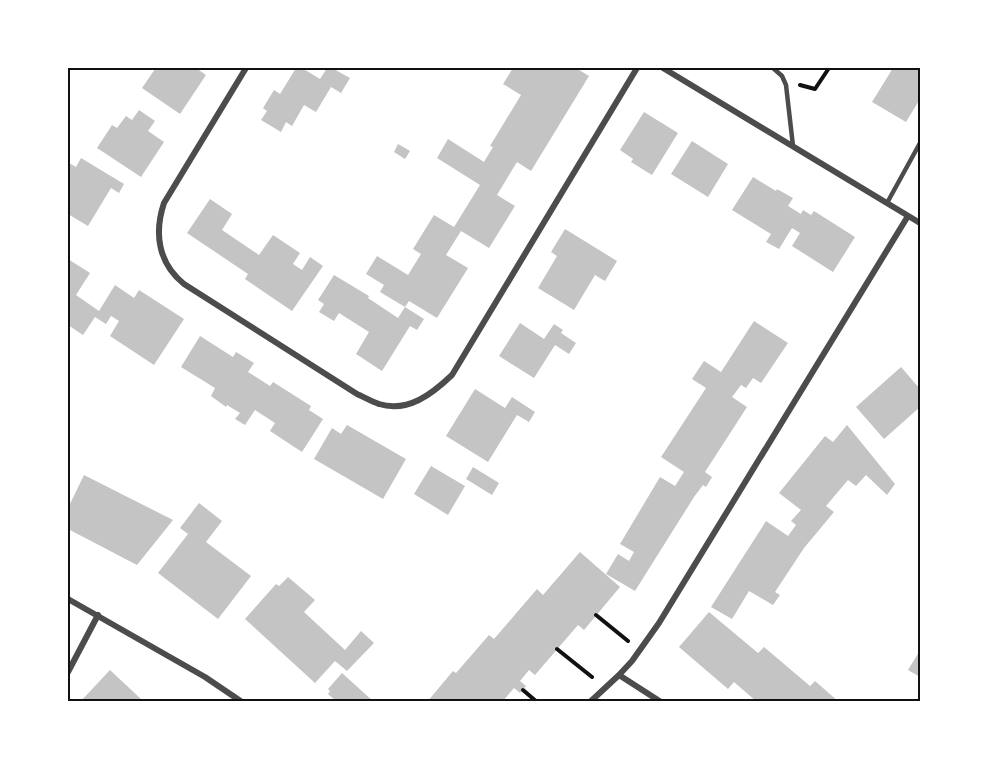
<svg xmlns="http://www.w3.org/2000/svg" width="988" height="769" font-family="Mulish,sans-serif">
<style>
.building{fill:#c4c4c4}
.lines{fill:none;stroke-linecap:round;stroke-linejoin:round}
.path{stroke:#111;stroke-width:4}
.service{stroke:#4c4c4c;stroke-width:4.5}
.minor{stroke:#4c4c4c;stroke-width:6}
.neatline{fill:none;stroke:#111;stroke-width:2}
</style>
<rect width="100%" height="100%" fill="#fff"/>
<path class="building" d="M152,68H196L206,75L180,114L142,88L155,69Z
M296,68H302L320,79L327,68H332L350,78L341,93L331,87L316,112L304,105L292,126L286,122L281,132L261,120L267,111L263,108L274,90L280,94Z
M513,68H576L589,76L531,171L517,162L497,195L515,206L489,248L461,231L446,255L468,268L437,318L409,301L405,307L424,319L417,330L410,326L382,371L356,354L369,332L339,313L334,321L319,312L324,304L318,300L334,275L369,296L368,298L398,318L405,307L380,292L384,285L366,274L377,256L408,275L421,254L413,249L434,215L454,227L480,185L437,158L448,139L484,162L493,147L490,146L521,95L503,84Z
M893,68H920V99L906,122L872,102Z
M139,110L155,121L148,131L164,142L141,177L97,148L112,125L117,128L126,116L132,120Z
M644,112L678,133L652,175L631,162L633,159L620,150Z
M692,141L728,164L708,197L671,174Z
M398,144L410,151L405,159L394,152Z
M81,158L124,184L119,193L111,188L88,226L68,214V165L69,163L76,167Z
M753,177L776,191L777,189L793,198L788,206L801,214L803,210L811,215L814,211L855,237L833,272L792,246L800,233L792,228L779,249L766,242L771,234L732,210Z
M210,199L232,214L222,230L259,255L273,235L300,253L293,264L302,270L310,257L323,266L292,311L245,279L248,274L187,233Z
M565,229L617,261L605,281L595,275L574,310L538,288L557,256L551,252Z
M68,259L90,273L76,295L99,311L115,285L134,298L139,290L184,319L154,365L110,336L119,321L111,316L106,324L95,317L83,335L68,325Z
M754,321L788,343L761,383L753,378L746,388L741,385L732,397L747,407L705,472L712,477L706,487L703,485L694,497L635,591L606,574L618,554L629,561L634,552L620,544L660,477L675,486L684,472L661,457L706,388L692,379L704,361L721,372Z
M520,323L544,339L554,324L563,330L561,333L576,343L569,354L555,345L534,378L499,356Z
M200,336L233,357L236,352L254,363L248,372L270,386L273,382L311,406L309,410L323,419L302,452L270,431L275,423L255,410L245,425L235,419L240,413L227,405L226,407L211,396L215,388L181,367Z
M901,367L920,389V407L884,439L856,407Z
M475,389L505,408L512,397L535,412L529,422L517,415L488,462L446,436Z
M347,425L406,459L383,499L314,459L332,428L341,434Z
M847,425L895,484L887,495L866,475L856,486L848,480L826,506L834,512L804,548L775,592L780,595L773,605L749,591L732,619L711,607L766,521L788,536L796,525L791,521L801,510L779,493L825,436L833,442Z
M431,466L465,486L448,515L414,494Z
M473,467L499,483L492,495L466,479Z
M84,475L173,520L137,565L68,529V508Z
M199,503L222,521L206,542L251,576L218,619L158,573L188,534L180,528Z
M580,552L620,587L584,630L578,625L535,675L529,670L520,681L526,686L520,693L514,688L502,702H427L453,671L456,673L489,635L494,639L537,589L543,595Z
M288,577L315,600L304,612L345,650L361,631L374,643L347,671L335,661L315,683L245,619L276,584L279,586Z
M709,612L758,653L764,647L810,686L815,681L839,702H757L734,682L728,689L679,647Z
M919,652L920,653V677L908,670Z
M110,670L141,699L144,702H80Z
M342,673L374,702H337L328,694L330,691L328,689Z"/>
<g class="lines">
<path class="path" d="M800,85L815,89L829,68
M596,615L628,641
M557,649L592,677
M523,690L537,702"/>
<path class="service" d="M773,68L782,76L786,85L793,146
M887,203L920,143"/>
<path class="minor" d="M246,68L164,203C154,233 158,263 184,284L357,394C364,397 372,402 379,404C408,413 432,394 452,375L637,68
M663,68L920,223
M68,599L205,677L242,702
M68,672L98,615
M619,675L661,702
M590,702L619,675L632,661L659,623L908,216"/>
</g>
<rect width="988" height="769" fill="none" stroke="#ffffff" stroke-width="138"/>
<rect x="69" y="69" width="850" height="631" class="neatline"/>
</svg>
